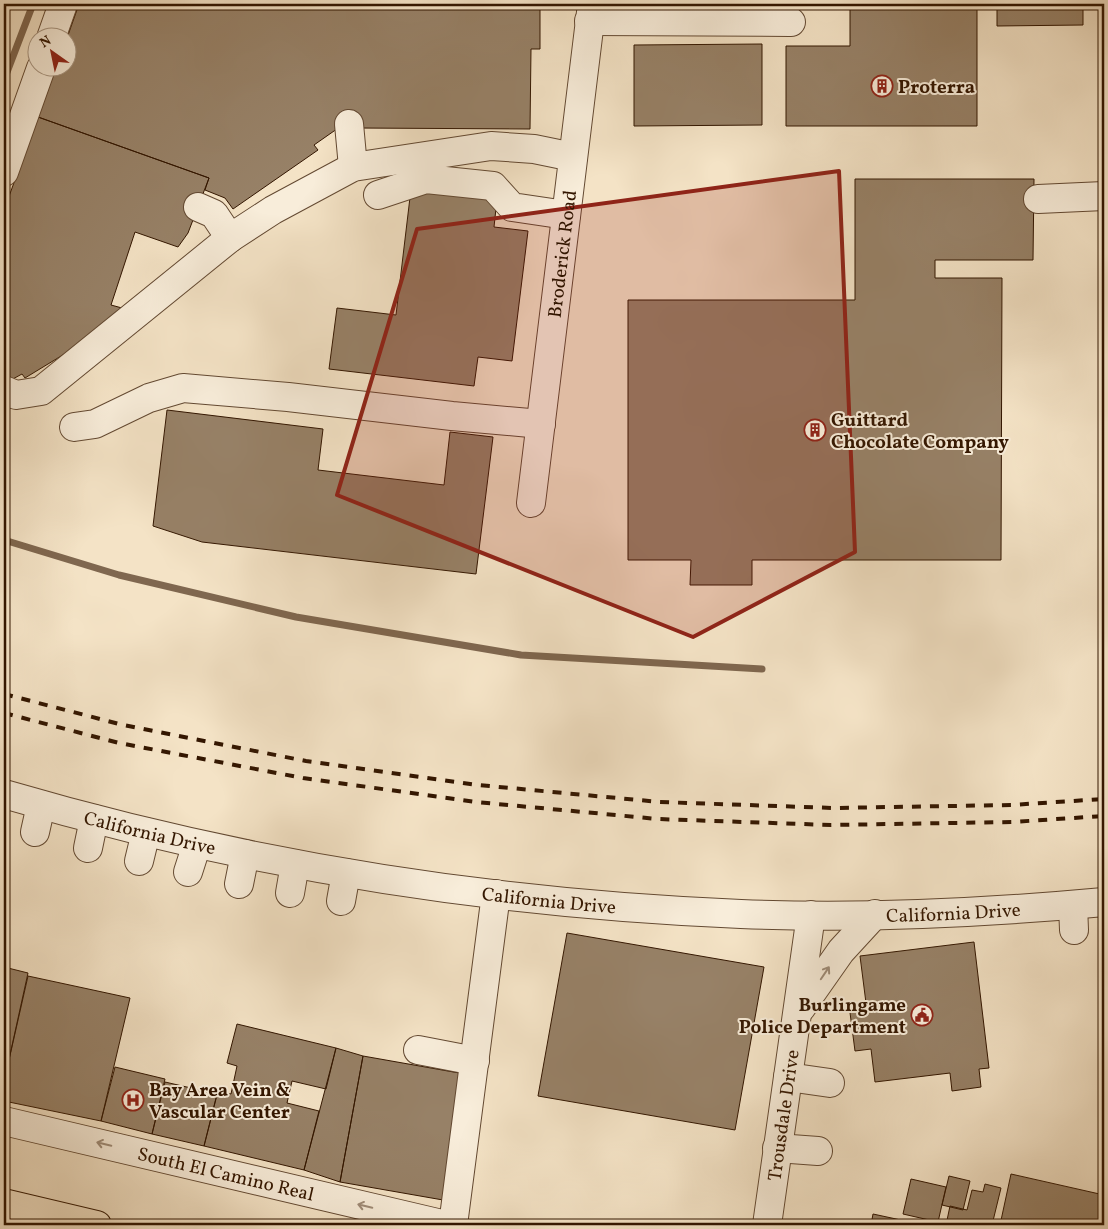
<svg xmlns="http://www.w3.org/2000/svg" width="1108" height="1229" font-family="Vollkorn,serif">
<style>
.lines{fill:none;stroke-linecap:round;stroke-linejoin:round}
.stream{stroke:#7f674f;stroke-width:7}
.building{fill:#978167;stroke:#331600}
.minor-casing{stroke:#634932;stroke-width:30}
.major-casing{stroke:#331600;stroke-width:30}
.minor{stroke:#f8edda;stroke-width:28}
.major{stroke:#f4e3c6;stroke-width:28}
.rail{stroke:#331600;stroke-width:4;stroke-dasharray:9 9;stroke-linecap:butt}
.oneway{stroke:#9f8c78}
.marked{fill:#8f2418;fill-opacity:0.2;stroke:#8f2418;stroke-width:4;stroke-linejoin:round}
.labels{text-anchor:middle;stroke-width:4;stroke-linejoin:round;paint-order:stroke}
.poi-label{font-size:19px;font-weight:bold;fill:#331600;stroke:#f8edda;text-anchor:start}
.street-label{font-size:19px;fill:#331600;stroke:#f8edda}
</style>
<rect width="100%" height="100%" fill="#f4e3c6"/>
<filter id="stains"><feTurbulence type="fractalNoise" baseFrequency=".004" numOctaves="4"/><feColorMatrix values="0 0 0 0 .2 0 0 0 0 .09 0 0 0 0 .02 0 0 0 .5 -.17"/></filter>
<radialGradient id="worn" r=".72"><stop offset=".6" stop-color="#630" stop-opacity="0"/><stop offset="1" stop-color="#630" stop-opacity=".3"/></radialGradient>
<g class="lines">
<path class="stream" d="M4,80L33,4
M4,540L119,575L296,617L521,655L762,669"/>
</g>
<path class="building" d="M79,4H540V49H531L530,129L357,128L344,124L314,145L318,150L233,209L225,198L205,190L209,178L38,117L56,68H68L67,38Z
M850,4H977V126H786V46H850Z
M997,4H1083V25L997,26Z
M762,44V125L634,126V45Z
M38,117L209,178L188,233L178,247L135,232L111,305L122,308L71,350L25,378L22,374L11,380L4,378V210Z
M855,179H1034L1033,260H935V278H1002L1001,560H752V585H690L691,560H628V300H855Z
M411,189L497,199L494,227L528,231L512,361L478,357L474,386L329,369L337,308L396,315Z
M167,410L323,429L318,470L444,485L450,432L493,437L476,574L202,542L153,526Z
M567,933L764,967L735,1130L538,1096Z
M974,942L989,1068L979,1069L981,1087L952,1091L950,1073L875,1082L871,1049L855,1051L849,1005L866,1003L860,956Z
M4,967L28,973L4,1082Z
M28,976L130,998L101,1121L4,1101V1082Z
M237,1024L336,1048L326,1089L292,1081L287,1103L319,1111L304,1170L204,1146L218,1091L231,1094L237,1066L227,1063Z
M336,1048L363,1056L340,1182L304,1170Z
M363,1056L465,1074L443,1200L340,1182Z
M115,1067L165,1079L152,1134L101,1121Z
M165,1082L217,1094L204,1146L152,1134Z
M1011,1174L1104,1195V1225H1000Z
M949,1176L970,1181L963,1210L942,1205Z
M911,1179L946,1187L938,1222L903,1214Z
M985,1184L1001,1188L992,1225H946L950,1206L967,1210L972,1190L983,1192Z
M873,1214L924,1225H871Z"/>
<g class="lines">
<g class="minor-casing">
<g id="minor">
<path d="M589,21L791,22"/>
<path d="M51,38L63,4"/>
<path d="M349,124L353,167"/>
<path d="M4,172L41,68"/>
<path d="M378,195L426,179L493,186L512,207L566,215"/>
<path d="M1038,199L1104,196"/>
<path d="M198,207L214,214L230,238"/>
<path d="M4,390L16,395L41,391L230,238L273,210L353,167L491,146L534,149L573,157"/>
<path d="M74,427L95,424L149,398L183,388L288,397L452,416L541,424"/>
<path id="s1" d="M531,503L592,4"/>
<path id="s2" d="M4,794C243,864 492,904 741,914C862,919 984,913 1104,902"/>
<path d="M35,832L41,805"/>
<path d="M88,848L94,819"/>
<path d="M139,861L146,832"/>
<path d="M188,872L197,844"/>
<path d="M239,884L245,854"/>
<path d="M290,893L295,864"/>
<path d="M341,901L346,873"/>
<path d="M1073,905L1074,930"/>
<path d="M801,1008L841,951L875,914"/>
<path d="M418,1050L475,1061"/>
<path d="M788,1077L830,1083"/>
<path id="s3" d="M4,1121L446,1225"/>
<path d="M777,1148L818,1151"/>
<path d="M453,1225L496,894"/>
<path id="s4" d="M767,1225L811,915"/>
</g>
</g>
<g class="major-casing">
<path id="major" d="M4,1203L97,1225"/>
</g>
<use href="#minor" class="minor"/>
<use href="#major" class="major"/>
<path class="rail" d="M4,694L123,725L306,761L478,785L660,802L833,808L1011,805L1104,799
M4,713L119,743L303,778L476,802L658,819L831,825L1012,822L1104,816"/>
</g>
<defs><path id="oneway-shaft" d="M-6 0H5M1.5-3L5.5 0L1.5 3" fill="none" stroke-width="1.6" stroke-linecap="round" stroke-linejoin="round" transform="scale(1.25)"/></defs>
<g class="oneway">
<use href="#oneway-shaft" transform="translate(825 973) rotate(-56)"/>
<use href="#oneway-shaft" transform="translate(104 1144) rotate(-167)"/>
<use href="#oneway-shaft" transform="translate(365 1206) rotate(-167)"/>
</g>
<path class="marked" d="M839,171L855,552L693,637L337,495L417,229Z"/>
<defs>
<g id="building-ring" transform="scale(1.125)"><circle r="9.5" fill="#f8edda" stroke="#8f2418" stroke-width="1.5"/><path d="M-4-6H4V6H1V3H-1V6H-4ZM-2.5-4.3h1.7v1.8h-1.7ZM.8-4.3h1.7v1.8H.8ZM-2.5-1h1.7V.8h-1.7ZM.8-1h1.7V.8H.8Z" fill="#8f2418"/></g>
<g id="civic-ring" transform="scale(1.125)"><circle r="9.5" fill="#f8edda" stroke="#8f2418" stroke-width="1.5"/><path d="M-.6-6.5H3V-4.5H.6V-3L4-1V1h2V6H-6V1h2V-1L-.6-3ZM-1.2 2.5V6h2.4V2.5Z" fill="#8f2418"/></g>
<g id="hospital-ring" transform="scale(1.125)"><circle r="9.5" fill="#f8edda" stroke="#8f2418" stroke-width="1.5"/><path d="M-5-5h3v3.5h4V-5h3V5h-3V1.5h-4V5h-3Z" fill="#8f2418"/></g>
</defs>
<g fill-rule="evenodd">
<use href="#building-ring" x="882" y="86"/>
<use href="#building-ring" x="815" y="430"/>
<use href="#civic-ring" x="922" y="1015"/>
<use href="#hospital-ring" x="133" y="1100"/>
</g>
<g class="labels">
<g class="poi-label">
<text x="898" y="93">Proterra</text>
<text x="831" y="426">Guittard<tspan x="831" dy="22">Chocolate Company</tspan></text>
<text x="906" y="1011" text-anchor="end">Burlingame<tspan x="906" dy="22">Police Department</tspan></text>
<text x="149" y="1096">Bay Area Vein &amp;<tspan x="149" dy="22">Vascular Center</tspan></text>
</g>
<g class="street-label">
<text dy="7" stroke="none"><textPath href="#s1" startOffset="251">Broderick Road</textPath></text>
<text dy="7" stroke="none"><textPath href="#s2" startOffset="151">California Drive</textPath></text>
<text dy="7" stroke="none"><textPath href="#s2" startOffset="556">California Drive</textPath></text>
<text dy="7" stroke="none"><textPath href="#s2" startOffset="961">California Drive</textPath></text>
<text dy="7" stroke="none"><textPath href="#s4" startOffset="111">Trousdale Drive</textPath></text>
<text dy="7" stroke="none"><textPath href="#s3" startOffset="228">South El Camino Real</textPath></text>
</g>
</g>
<rect width="1108" height="1229" fill="none" stroke="#f4e3c6" stroke-width="20"/>
<rect x="5" y="5" width="1098" height="1219" fill="none" stroke="#331600" stroke-width="2.5"/>
<rect x="10" y="10" width="1088" height="1209" fill="none" stroke="#331600"/>
<g transform="translate(52 52) rotate(327)"><circle r="24" fill="#f8edda" stroke="#a99783"/>
<path d="M0-4L9 19L0 12L-9 19Z" fill="#8f2418"/>
<text y="-8" font-size="14" font-weight="bold" text-anchor="middle" fill="#331600">N</text>
</g>
<rect width="100%" height="100%" filter="url(#stains)"/>
<rect width="100%" height="100%" fill="url(#worn)"/>
</svg>
